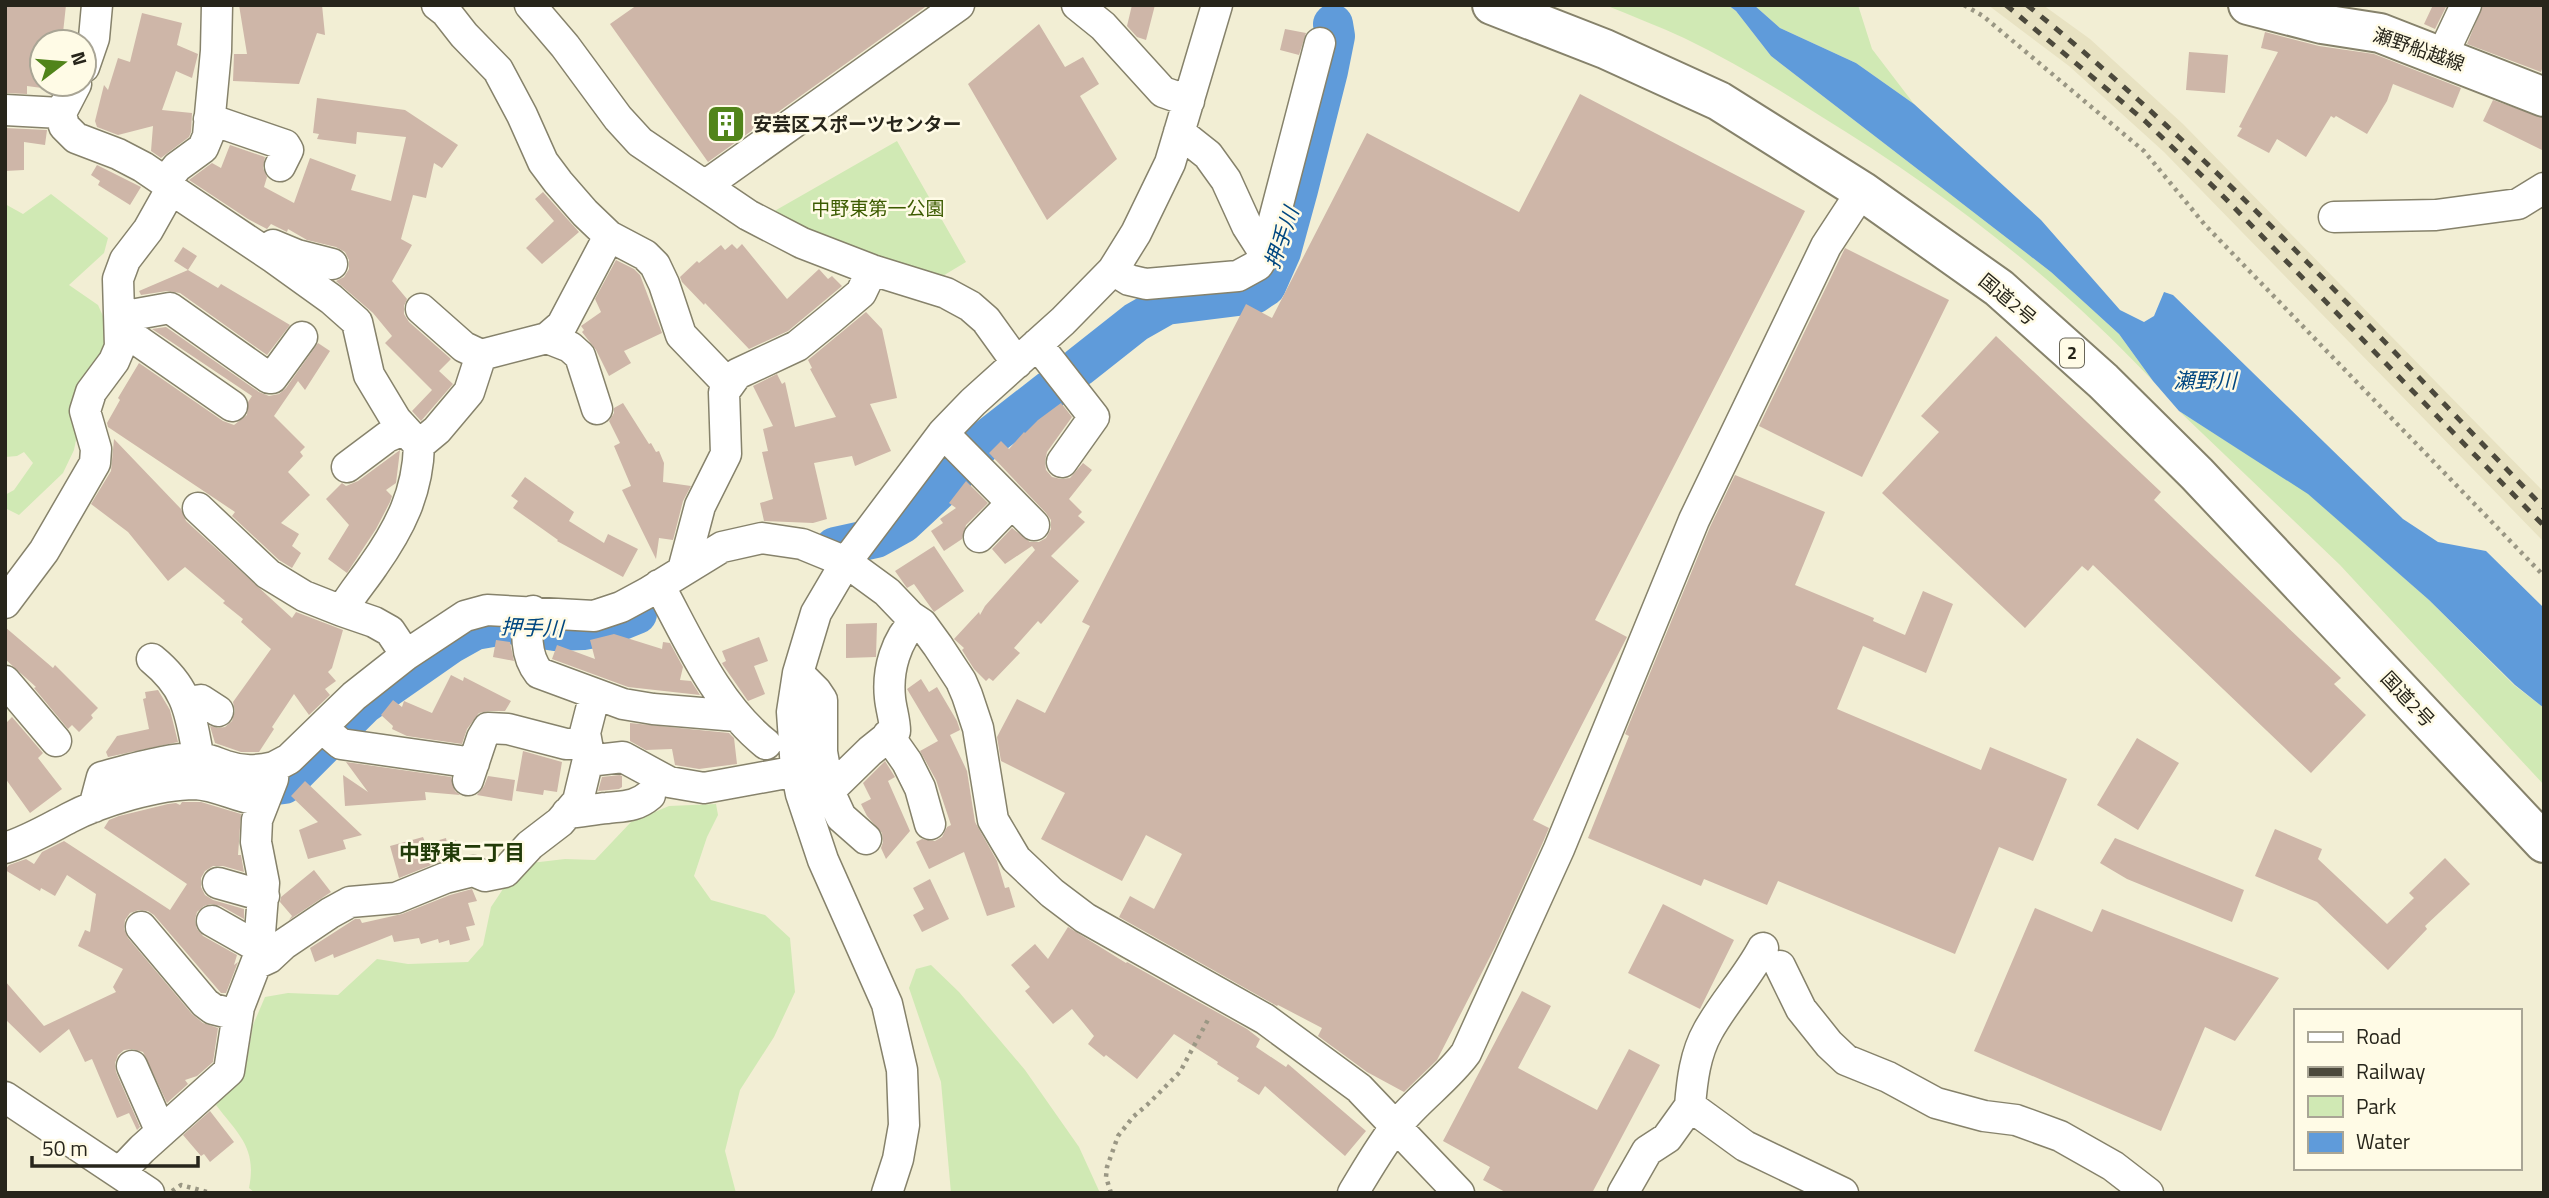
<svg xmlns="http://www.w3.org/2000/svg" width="2549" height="1198" font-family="'Titillium Web','Noto Sans JP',sans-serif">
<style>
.built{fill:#e8e2c2}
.green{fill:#d0e9b4}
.water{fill:#5f9bda}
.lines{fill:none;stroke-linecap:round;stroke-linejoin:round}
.river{stroke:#5f9bda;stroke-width:40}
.building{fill:#ceb6a8}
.minor-casing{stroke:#86826b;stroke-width:33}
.major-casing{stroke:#86826b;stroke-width:42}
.highway-casing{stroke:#86826b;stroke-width:42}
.path{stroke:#9a9784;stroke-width:4.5;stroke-dasharray:3.5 5;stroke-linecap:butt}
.minor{stroke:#fff;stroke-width:30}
.major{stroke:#fff;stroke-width:38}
.highway{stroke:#fff;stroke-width:38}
.rail{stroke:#4c493c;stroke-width:5;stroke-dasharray:9 9;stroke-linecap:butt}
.labels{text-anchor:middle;stroke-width:5;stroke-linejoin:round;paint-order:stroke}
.shield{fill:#fffbe6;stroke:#686558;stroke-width:2}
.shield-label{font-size:18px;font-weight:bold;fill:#27251b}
.street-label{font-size:19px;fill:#27251b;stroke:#fffbe6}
.poi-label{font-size:19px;font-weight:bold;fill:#27251b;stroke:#fffbe6;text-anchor:start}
.park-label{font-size:19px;fill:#3c5b00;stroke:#fffbe6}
.water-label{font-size:21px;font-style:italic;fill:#004780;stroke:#fffbe6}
.neighbourhood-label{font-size:21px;font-weight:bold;fill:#223b09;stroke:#fffbe6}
</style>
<rect width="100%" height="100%" fill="#f2eed4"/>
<path class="built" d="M1988,5H2043L2090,39L2183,124L2544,492V542L2164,152L2069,66Z"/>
<path class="green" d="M1605,5H1728L1736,11L1771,56L2051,272L2119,334L2153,381C2056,278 1943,191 1822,117C1778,89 1732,61 1684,38C1658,26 1632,16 1605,5Z
M1754,5H1858L1872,49L1914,104L1856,63L1780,28Z
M897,141L966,262L931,283L764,217Z
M51,194L108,238L104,253L69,285L98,305L106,323L107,352L79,425L74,450L63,473L19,515L5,508V495L14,490L33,463L24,452L17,456L5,457V204L23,214Z
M2179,411L2308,493L2429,600L2514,685L2544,708V785L2340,565Z
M716,804L718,815L707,837L694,876L711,900L765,915L790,938L795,992L774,1037L740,1090L725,1151L736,1193H255L249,1188C257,1148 239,1135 216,1105L245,1073L253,1025L265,997L288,993L338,995L377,959L408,964L468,962L483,945L491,907L509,880L531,863L565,859L595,860L631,822L669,806Z
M931,965L959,992L1025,1070L1079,1147L1100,1193H951L941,1082L909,988L916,969Z"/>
<path class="water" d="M1728,5H1754L1780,28L1856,63L1914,104L2041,220L2120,310L2144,322L2154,316L2164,292L2173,295L2403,519L2438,542L2486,551L2544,608V708L2515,685L2429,600L2308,494L2179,411L2153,381L2119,334L2051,272L1771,56L1736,11Z"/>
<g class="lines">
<path class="river" d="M1079,367L1136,322L1166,305L1254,294L1266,286L1281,252L1298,190L1328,71L1335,36L1333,24
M835,547L876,538L903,523L948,481L982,443L1050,390
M234,786L254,788L284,784L364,704L450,644L475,630L510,624L555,631L583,630L610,625L637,614"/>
</g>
<path class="building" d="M5,5H66L62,42H42V88L27,86V94L5,93Z
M239,5H322L325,35L317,33L299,84L233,81L234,54H247Z
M637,5H928L708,162L610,24Z
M1132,5H1155L1146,40L1137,37L1127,26Z
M2433,5H2447L2435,29L2424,24Z
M2483,5H2544V63L2541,72L2467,44Z
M142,13L182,23L177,45L198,54L192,78L176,71L162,110L192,113L191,132L189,137L161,158L151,151L153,126L118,135L97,127L95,121L104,85L108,90L118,58L130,62Z
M1039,24L1065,67L1083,57L1099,84L1080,96L1117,159L1047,220L968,84Z
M1285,29L1306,33L1299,55L1280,50Z
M2265,32L2319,46L2374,54L2461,88L2453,108L2393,84L2387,101L2367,134L2336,116L2334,118L2331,116L2306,157L2277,139L2269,153L2237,136L2242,128L2239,127L2278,52L2261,48Z
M2189,52L2228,55L2225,93L2186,90Z
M1580,94L1805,211L1595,620L1627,637L1533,820L1549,828L1543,842L1495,947L1437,1060L1404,1092L1367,1072L1318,1036L1322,1028L1278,1005L1277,1006L1119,917L1130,896L1154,909L1182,854L1146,835L1122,881L1041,839L1065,793L1001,761L997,737L1017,699L1045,713L1090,626L1082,622L1246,304L1272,318L1367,133L1519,212Z
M317,98L405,110L458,145L442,168L434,163L426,198L413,195L401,239L412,245L392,281L407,299L404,306V314L409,322L451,359L439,371L453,384L421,421L412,411L432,390L385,343L392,336L373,313L336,281L344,277L349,269V260L345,252L336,247L307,240L288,229L287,232L271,224L267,229L248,219L189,180L212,163L221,168L230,145L265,157L263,168L267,177L264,187L294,203L310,158L356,175L351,190L391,201L406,137L357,132L356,144L317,139L319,134L313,133Z
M2493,100L2544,118V151L2483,121Z
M5,128L47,130L45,145L24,142V170L5,171Z
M97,165L141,187L130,205L98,185L100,181L91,175Z
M543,192L579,232L542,264L526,248L554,221L535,199Z
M732,244L737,249L742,244L787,299L819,269L828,279L832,276L842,286L788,331L749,349L705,303L704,305L682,282L680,277L697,261L699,263L721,245L725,250Z
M183,247L197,256L188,270L218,288L221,284L290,325L267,355L180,293L167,291L141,295L139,291L188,270L174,261Z
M1845,248L1949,300L1862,477L1759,426Z
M616,260L634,269L640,275L662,333L624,351L631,363L609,376L596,350L582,332L584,330L581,326L601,312L595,299Z
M866,312L882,329L897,398L870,404L891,451L855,466L852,456L814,463L827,519L813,523L764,521L760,503L773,499L762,452L768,451L763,429L773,426L753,386L777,374L782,384L785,382L795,427L836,417L810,369L812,368L808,360Z
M166,327L259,392L269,396L279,394L286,388L318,343L330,351L305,390L298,381L274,416L305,447L300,452L303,456L288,472L310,495L281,523L299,534L292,546L301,553L292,568L279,560L232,516L235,512L108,427L107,423L120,400L118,398L139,363L223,421L234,425L247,415L248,402L252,396L152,329Z
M1996,336L2161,492L2154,500L2341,678L2334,684L2366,715L2311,773L2093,565L2088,571L2082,566L2025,628L1882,493L1939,432L1921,416Z
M623,403L649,444L651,443L656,452L659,451L664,463L663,482L691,486L683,501L673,540L659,538L656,559L622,490L631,486L614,446L620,443L609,421L614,413V408Z
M1061,403L1072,417L1047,452L1045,461L1046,470L1052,477L1061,479L1070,478L1083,463L1092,470L1069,499L1082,512L1078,516L1085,522L1051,556L1079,581L1041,624L1038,621L1014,648L1020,653L993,681L989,678L986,681L974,669L962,650L964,648L954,639L979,612L980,615L985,606L1035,550L1032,546L1005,564L992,549L1012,528L1030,542H1039L1046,538L1051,529V520L1046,513L989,453L1001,441L1009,449L1024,432L1025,433L1038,420Z
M114,439L181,509L186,521L292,618L296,612L343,630L332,668L328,672L336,681L325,689L330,695L309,715L294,694L272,727L274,729L259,752H241L215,743L210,726L218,728L225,727L232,721L235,711L233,702L271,649L241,622L243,619L223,603L225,601L185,567L168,581L128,532L91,504L111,471Z
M400,450L396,483L386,490L392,496L390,502L376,529L347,573L328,559L349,525L326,499L342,483L346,486L358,481Z
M1735,475L1825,512L1795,585L1874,618L1873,621L1905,635L1923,591L1953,604L1926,673L1863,646L1837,709L1981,770L1990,747L2067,779L2033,861L1999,847L1955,954L1778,881L1767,905L1704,879L1701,886L1588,838L1629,736L1625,734L1710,527Z
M525,477L574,512L569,521L604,543L608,534L638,549L623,577L557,541L558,540L513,508L518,501L511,496Z
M966,481L988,503L966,525L962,539L944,551L931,531L943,523L940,519L956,508L949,503Z
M934,546L964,591L934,612L914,584L907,588L895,571Z
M877,623L876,657L846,658V624Z
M5,627L53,668L55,665L98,708L91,715L93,718L79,732L72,725L68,729L34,688L36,687L5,659Z
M614,634L662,649L663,642L670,643L683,667L680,680L691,681L700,695L628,687L552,659L557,645L595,659L590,640Z
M759,637L768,661L754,666L765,694L748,701L723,665L722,663L726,661L722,651Z
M496,640L510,642L514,661L493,657Z
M451,675L463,681L464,677L511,701L505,711H489L479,713L467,729L462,744L407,736L392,729L393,726L381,715L393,700L402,707L404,701L432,713Z
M921,679L929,692L937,687L957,721L960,730L950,735L967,771L975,822L997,861L1005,888L1009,887L1015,907L987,916L964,852L929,869L916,842L922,839L935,841L942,837L947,827L951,825L936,780L920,751L938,741L907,689Z
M158,690L170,710L178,742L108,757L106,752L117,736L149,729L143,699L146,698L145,692Z
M12,717L43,753L38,758L62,789L30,813L5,778V724Z
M630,723L729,733L734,738L737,764L699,769L675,765L672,749L646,750L630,741Z
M2137,738L2179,763L2138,830L2097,805Z
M523,751L562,762L557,792L544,790L543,795L516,791Z
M885,761L895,777L888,781L910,831L886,859L881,848L883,842L882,833L867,816L861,804L871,799L863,783Z
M346,762L451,777L455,791L460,795L425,792L426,800L345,806L343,775L368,792Z
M620,775L622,776V787L619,789L598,791L602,777Z
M488,776L515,780L512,801L477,795L484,786Z
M305,781L362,835L343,840L346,849L308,859L299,830L318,822L291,796Z
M182,802H201L241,814L238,855H241L244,872L223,866H213L205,871L201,878V887L205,895L213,900L244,909V919L221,906L211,904L204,906L197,912L195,920L197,929L203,936L237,955L234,965L238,962L226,993H221L154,915L148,911L139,910L130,913L125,920L124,929L128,938L192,1014L203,1023L218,1028L213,1062L197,1076L185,1080L188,1084L167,1103L143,1052L133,1049L124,1050L118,1055L115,1063L116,1072L140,1127L137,1130L129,1113L117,1118L92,1059L85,1062L69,1029L40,1053L5,1019V981L44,1026L116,992L113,987L123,969L78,946L85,930L90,932L96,894L67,875L55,896L41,888L40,891L5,870L9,865L26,859L34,864L42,852L64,841L170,910L187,884L104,828L109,820L119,816L168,804L176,803L180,805Z
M2275,829L2322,849L2318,859L2387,924L2414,898L2409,893L2445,858L2470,884L2425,926L2427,929L2388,970L2317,902L2255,876Z
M423,837L426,844L446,838L447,843L456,840L461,856L439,862L399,878L390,846Z
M2115,838L2244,890L2232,922L2127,879L2100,863Z
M314,870L331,892L289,920L292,916L280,902L281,897Z
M930,879L949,919L922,932L913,915L924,909L913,888Z
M472,889L477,901L468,903L475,925L466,927L470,940L450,945L449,940L439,943L438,939L421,944L419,938L394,942L392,935L334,958L333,954L315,962L310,948L355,919H360L362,923L402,914L450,895Z
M1663,904L1734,940L1700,1009L1628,973Z
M2035,908L2092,932L2102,909L2279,978L2235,1041L2205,1027L2161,1131L1974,1051Z
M1068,927L1126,963L1127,962L1247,1029L1260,1039L1256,1047L1286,1067L1288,1064L1366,1131L1345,1156L1265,1086L1259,1095L1237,1081L1239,1078L1217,1064L1218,1062L1174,1034L1137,1079L1106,1055L1104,1057L1088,1044L1094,1036L1072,1009L1053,1024L1025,991L1030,987L1011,965L1035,944L1048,959Z
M1522,991L1551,1006L1518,1068L1597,1110L1629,1049L1660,1065L1592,1193H1507L1483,1180L1490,1167L1443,1141Z
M210,1111L234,1142L210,1162L204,1154L201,1156L183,1135Z"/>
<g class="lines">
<g class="minor-casing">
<path id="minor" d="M437,5L446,12L464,35L498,70L522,115L543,162L558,182L585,213L609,236L645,255L655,265L664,284L681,335L728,384
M530,5L565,46L618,118L640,142L748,215L802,243L872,270L946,293L970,306L986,320L1017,363
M1077,5L1103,26L1163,92L1189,101
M2442,56L2466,5
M84,67L94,38L97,5
M76,84L61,113L64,126L76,138L118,154L143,167L165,182L171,189L274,258L331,299L357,322L369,375L396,420L419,445C418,492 400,528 373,566C363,581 351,594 342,611L374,622L390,631L406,655
M5,110L61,113
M209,119L285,145L288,150L280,166
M1179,132L1208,155L1226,180L1247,226L1265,254
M165,182L177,167L203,148L208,136L216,51L217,5
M706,185L959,5
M2334,217L2436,215L2518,204L2544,188
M273,245L297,255L332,264
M1113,270L1129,280L1146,284L1238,276L1258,265L1265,254L1320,43
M421,309L464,347L481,355L547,338L562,325L609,236
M120,317L170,308L269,378H272L302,337
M122,333L140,342L232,406
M547,338L570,347L580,356L597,409
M1037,344L1094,417L1062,462
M943,433L1034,525
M419,445L437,430L469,392L481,355
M347,467L387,437L403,430
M198,508L268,574L304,596L342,611
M979,537L1012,503
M683,570L700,506L726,454L724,392L737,374L797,346L829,320L861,293L872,270
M659,585C689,640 716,704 766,744
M5,603L44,551L95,463L96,449L85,411L91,392L114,361L120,347L118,279L125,260L148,230L171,189
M533,611C524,630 526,657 539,673L623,704L653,709L737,716
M152,659C190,690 190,715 199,759
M798,673L816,691L822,700V752L829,791L841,817L866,839
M5,681L56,741
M187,702L201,700L218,711
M322,728L341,744L474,763
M888,735L907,762L920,788L930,824
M588,761L623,757L669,782L704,788L797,771
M468,780L482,738L488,728L508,729L566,744H587
M829,791L870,751L895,731C895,720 891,709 890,698C887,670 896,639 916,620
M94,807L102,777C129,770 178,755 205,759C212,760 219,764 226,766C243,772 257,771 274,767
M567,813C581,812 594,809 607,808C624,806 636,807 650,795
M5,848C28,841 48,829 69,818C101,801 159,784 195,784C218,785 240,799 264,801
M218,883L264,896
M212,921L258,947
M141,927L205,1003L213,1009L237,1015
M256,964L269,958L284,944L330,913L350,902L396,898L445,878L473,871L485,876L505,872L530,845L560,822L578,801L589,755L585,733L595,694
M1780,966L1801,1009L1829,1044L1846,1060L1888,1077L1936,1103L1984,1116L2016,1120L2060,1136L2113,1166L2148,1193
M132,1066L161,1132
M5,1097L149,1193
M1690,1106C1692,1081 1695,1054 1708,1031C1724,1002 1747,978 1763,948
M120,1172L142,1149L229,1071L239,1007L258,958L264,883L256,842L257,820L273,779L274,767L289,759L354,696L406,655L465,616L487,610L594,616L621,607L647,593L722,547L762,538L802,544L846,562L887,592L910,616L922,624L938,646L961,681L967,695L978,728L993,820L1016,859L1052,893L1085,918L1265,1019L1359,1088L1459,1193
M887,1193L898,1159L904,1125L902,1070L887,1004L823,860L801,794L796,769L792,712L798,673L816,613L846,562L943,433L973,402L1063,321L1113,270L1136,233L1170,163L1217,5
M1353,1193C1367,1170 1381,1145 1398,1124C1419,1098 1447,1079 1466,1053L1559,849L1694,520L1826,246L1862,191
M1623,1193L1647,1151L1667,1138L1690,1106L1745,1146L1843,1193"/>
</g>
<g class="major-casing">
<path id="major" d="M2248,5L2322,24L2380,33L2544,97"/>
</g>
<g class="highway-casing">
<path id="highway" d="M1492,5L1605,49L1719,101L1862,191L1999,288L2103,381L2197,474L2544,843"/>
</g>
<path class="path" d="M1964,5L1983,16L2144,151L2205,225L2544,576
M172,1191L181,1185L211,1193
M1111,1193L1106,1177L1107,1167L1118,1136L1133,1117L1147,1105L1180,1072L1210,1016"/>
<use href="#minor" class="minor"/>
<use href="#major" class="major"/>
<use href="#highway" class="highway"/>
<path class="rail" d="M2006,5L2145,121L2220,193L2544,526
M2027,5C2215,156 2377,335 2544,508"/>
</g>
<defs>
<g id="building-square" transform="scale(2.0125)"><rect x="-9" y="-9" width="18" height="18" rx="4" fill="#51841a" stroke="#fffbe6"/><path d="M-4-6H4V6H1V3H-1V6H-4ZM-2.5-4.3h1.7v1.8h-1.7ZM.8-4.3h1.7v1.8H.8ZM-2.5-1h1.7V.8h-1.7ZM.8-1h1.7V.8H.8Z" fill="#fff"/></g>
</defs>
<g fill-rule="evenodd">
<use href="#building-square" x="726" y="124"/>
</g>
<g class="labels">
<rect class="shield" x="2060" y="338.5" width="24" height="29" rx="5"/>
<g class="shield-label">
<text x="2072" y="359">2</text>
</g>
<g class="street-label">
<text transform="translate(2419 49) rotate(19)" y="7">瀬野船越線</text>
<text transform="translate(2008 299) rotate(40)" y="7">国道2号</text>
<text transform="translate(2408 699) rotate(47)" y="7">国道2号</text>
</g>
<g class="poi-label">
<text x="753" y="131">安芸区スポーツセンター</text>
</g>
<g class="park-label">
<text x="878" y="215">中野東第一公園</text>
</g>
<g class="water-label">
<text transform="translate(1282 238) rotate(-71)" y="7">押手川</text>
<text x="2205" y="388">瀬野川</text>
<text transform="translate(532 628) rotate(2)" y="7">押手川</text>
</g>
<g class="neighbourhood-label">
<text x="462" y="860">中野東二丁目</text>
</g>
</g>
<rect width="2549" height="1198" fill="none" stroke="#27251b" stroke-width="14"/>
<rect x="2294" y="1009" width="228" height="161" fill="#fffbe6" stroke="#a9a595" stroke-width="2"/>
<rect x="2308" y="1032" width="35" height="10" fill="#ffffff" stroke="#a9a595" stroke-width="2"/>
<text x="2356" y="1044" font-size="21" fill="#27251b">Road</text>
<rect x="2308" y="1067" width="35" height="10" fill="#4c493c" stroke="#a9a595" stroke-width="2"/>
<text x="2356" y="1079" font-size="21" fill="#27251b">Railway</text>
<rect x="2308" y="1096" width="35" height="21" fill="#d0e9b4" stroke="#a9a595" stroke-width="2"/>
<text x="2356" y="1114" font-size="21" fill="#27251b">Park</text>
<rect x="2308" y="1132" width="35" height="21" fill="#5f9bda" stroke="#a9a595" stroke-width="2"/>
<text x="2356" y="1149" font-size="21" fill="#27251b">Water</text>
<g transform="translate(63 63) rotate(74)"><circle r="33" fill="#fffbe6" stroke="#a9a595" stroke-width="2"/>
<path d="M0-5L12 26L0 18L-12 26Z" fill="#51841a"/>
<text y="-10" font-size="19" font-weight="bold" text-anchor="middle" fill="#27251b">N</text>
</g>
<path d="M32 1156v10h166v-10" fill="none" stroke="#27251b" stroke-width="3.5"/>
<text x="42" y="1156" font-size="21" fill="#27251b" stroke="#fffbe6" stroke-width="5" paint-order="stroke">50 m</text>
</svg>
